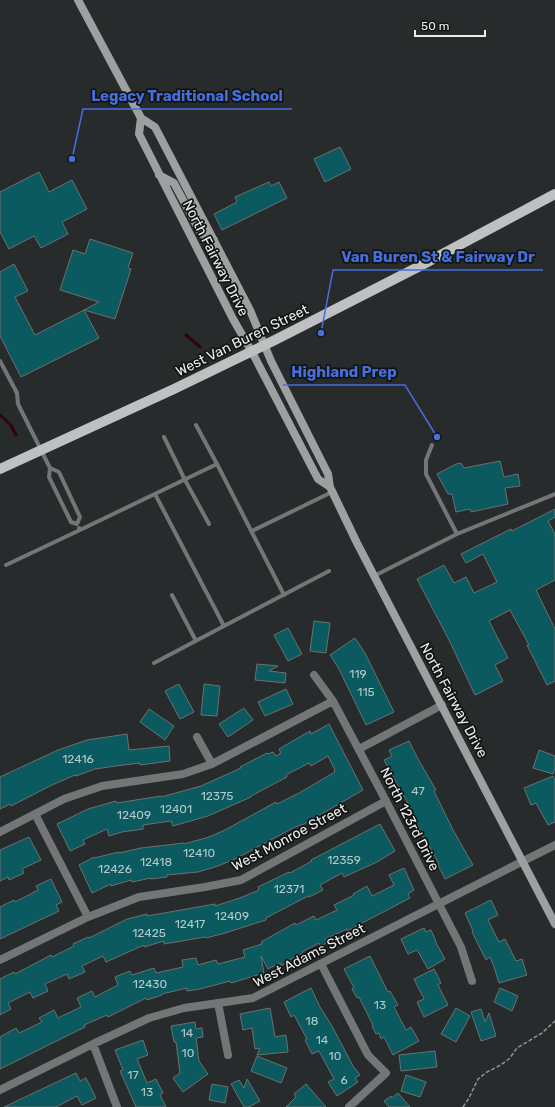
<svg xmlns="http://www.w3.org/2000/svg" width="555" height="1107" font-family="Rubik,sans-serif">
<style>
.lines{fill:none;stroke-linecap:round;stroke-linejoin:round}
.stream{stroke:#35000f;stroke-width:3}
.building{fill:#0a5a60;stroke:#6c7070}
.path{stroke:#919494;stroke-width:1.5;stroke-dasharray:4 2;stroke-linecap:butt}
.lane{stroke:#747576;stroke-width:4}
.street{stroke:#747576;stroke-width:8}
.secondary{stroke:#9da0a0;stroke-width:8}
.primary{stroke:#bdc1c1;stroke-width:10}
.labels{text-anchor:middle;stroke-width:3.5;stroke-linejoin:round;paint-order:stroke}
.number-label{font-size:12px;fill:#b4c9ca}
.street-label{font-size:14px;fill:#eceeee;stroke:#121414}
.leader{fill:none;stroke:#466edc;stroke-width:1.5}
.callout-dot{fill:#466edc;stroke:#121414;stroke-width:1.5}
.callout-label{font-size:15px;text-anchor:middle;font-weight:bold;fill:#466edc;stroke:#121414;stroke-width:3.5;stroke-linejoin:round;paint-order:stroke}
</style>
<rect width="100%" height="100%" fill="#282b2c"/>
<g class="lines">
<path class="stream" d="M186,335L200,347
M0,415L11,425L16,435"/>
</g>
<path class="building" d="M340,147L351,169L325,182L314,159Z
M39,172L49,192L72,180L87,209L62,222L68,234L41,248L34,236L9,249L0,232V192Z
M269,182L271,186L279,182L287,198L222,230L214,214L237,202L235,197Z
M90,239L133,253L128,268L131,269L115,319L84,310L99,302L60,290L73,250L85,254Z
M14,264L28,291L15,297L35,335L84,310L99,338L21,377L0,336V272Z
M500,461L504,477L518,474L520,486L505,488L508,504L471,512L470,509L456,512L452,494H448L437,474L456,464L461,463L464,468Z
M555,509V517L548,521L555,534V580L536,590L555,629V681L547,685L527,645H529L510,610L489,621L508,658L495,665L503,681L475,695L449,640L417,579L444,565L454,583L466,577L474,593L497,582L483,554L466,563L461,554L511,529L512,531Z
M314,621L330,623L326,653L310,651Z
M288,628L302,654L288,661L274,635Z
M355,638L365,653L394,712L366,725L339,669L330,655Z
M257,664L278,666L269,671L286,673L285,683L255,680Z
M179,684L194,712L180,719L165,691Z
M204,684L220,686L217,716L201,715Z
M286,689L293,704L265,716L258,702Z
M244,708L253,720L228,737L219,724Z
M149,709L174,726L165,740L140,722Z
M329,724L363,790L304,824L295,827L235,859L218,866L198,872L167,875V877L151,879V878L132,882L131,880L111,886V884L92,893L79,865L94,857V858L119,852V853L141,848L184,843V844L209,837L225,830L276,802L277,804L299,793L335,772L334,770H335L328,756L311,766L309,763L286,775L287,777L251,796V797L208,816L173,826L171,821L143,825V829L122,832L109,836L107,829L83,840L85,844L70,851L57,824L88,809L116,801L117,803L161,796V797L201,786L241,768L240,767L267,753L268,754L273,752L276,756L281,753L279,749L310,731L311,734Z
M127,734L129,750L169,746L170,761L140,765V763L116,766L95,769L76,776L75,775L52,785L11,806L10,804L0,809V777L58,750L87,740Z
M409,741L418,759L436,790L434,791L453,830L473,865L445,879L438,865L439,864L427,842L426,843L410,809H411L384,760L392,756L389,750Z
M539,750L555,756V768L553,774L533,768Z
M553,776L555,780V822L548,825L536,803L531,805L524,788Z
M380,824L395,851L377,862L344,877L342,873L320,885L323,890L309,897L308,896L266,918V920L225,933L206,938L205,937L164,944V941L144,947V945L106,962L103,956L82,966L85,972L69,979L67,974L45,984L48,991L33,998L30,992L8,1003L11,1009L0,1015V979L14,972L15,974L51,955L52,957L74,946L73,944L88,937L89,938L127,919L147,914V916L215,904V906L240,898L259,890L258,887L289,872L290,873L312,861L311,860Z
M29,837L41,860L22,869L24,873L9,880L8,877L0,881V850Z
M404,868L414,890L408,894L410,898L347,931V929L325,939L327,943L320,946L319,943L302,952L303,953L289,960L290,961L281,966L280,963L268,969L261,956L264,973L231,983L230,981L200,989L187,991V988L162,994V995L147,1000L146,998L108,1017L107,1015L84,1025L85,1027L0,1069V1037L16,1028L19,1033L42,1022L39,1018L54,1010L58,1018L81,1007L77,998L92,991L95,997L118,985L115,977L130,971L132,975L154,968L156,973L183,967L182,960L196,958L198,965L216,960L218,964L245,957L243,950L262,944L261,942L295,923L296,925L314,916L316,920L337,910L334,905L354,895L353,894L367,886L372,896L394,885L389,875Z
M51,879L62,902L56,905L59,911L0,939V907L14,900L15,902L38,890L36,886Z
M491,900L498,915L488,920L499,942L505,939L516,961L522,959L527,975L499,983L494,967L490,957L486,960L472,932L473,931L465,913Z
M424,928L426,932L431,930L436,941H435L445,959L428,969L417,950L408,954L401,939Z
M370,956L388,992L390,991L398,1005L394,1007L406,1030L411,1027L419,1041L393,1055L384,1037L381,1039L379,1033L376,1034L372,1026L373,1025L359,997L357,998L352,989L354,988L344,969Z
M434,969L441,983L438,985L448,1005L424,1017L417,1002L424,999L414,979Z
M311,988L320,1007L332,1026L353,1066L360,1075L355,1078L358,1082L337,1096L328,1082L334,1079L319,1051L312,1054L305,1040L307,1039L294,1015L291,1017L284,1002Z
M500,988L518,996L512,1011L494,1002Z
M270,1008L275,1037L286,1035L288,1052L257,1055L260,1048L255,1049L252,1028L243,1030L240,1014Z
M456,1008L470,1016L456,1042L441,1034Z
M481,1009L485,1022L489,1013L496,1036L481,1041L471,1012Z
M195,1022L196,1029L202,1028L203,1037L196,1038L199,1061L208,1074L183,1092L173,1078L180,1073L176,1042H174L171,1026Z
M143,1040L148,1055L137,1059L147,1083L156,1079L163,1093L160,1095L166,1107H136L120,1071L123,1070L115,1050Z
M435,1051L437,1067L401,1071L399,1055Z
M257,1056L287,1068L281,1083L251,1071Z
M76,1073L80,1081L86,1078L96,1098L82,1105L77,1096L56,1107H4Z
M406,1075L426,1082L420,1097L401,1091Z
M247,1079L260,1101L249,1107H244L231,1084L239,1080L244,1088Z
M212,1084L228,1087L225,1103L209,1100Z
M306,1084L326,1107H286L296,1097L294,1094Z
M398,1093L410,1107H389L384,1101L391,1096L392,1098Z"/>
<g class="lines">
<path class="path" d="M463,1107L469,1098L478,1079L487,1072L499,1066L509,1059L517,1048L542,1033L555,1021"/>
<path class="lane" d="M0,361L17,393L18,404L50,468L59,472L80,517L77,524L71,522L49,477L50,468
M164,437L185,480L209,524
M432,445L426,460V474L457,534
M217,464L284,595
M80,530L217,464L196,425
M252,531L332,492
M6,565L80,530L79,528
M374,576L457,534L555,494
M172,595L196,641
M224,626L329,571
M154,663L224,626L155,494"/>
<path class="street" d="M314,675L333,701L386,801L461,947L472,981
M197,737L212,764
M359,749L442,705
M35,814L88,917
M0,832L64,799L102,786L183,774L212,764L333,701
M0,960L88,917L139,897L205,887L241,880L386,801
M321,964L368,1055L386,1073L349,1107
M218,1003L228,1055
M93,1044L117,1107
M0,1090L93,1044L149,1018L184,1008L253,998L555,845"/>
<path class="secondary" d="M78,0L141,118L155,127L250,310L271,361L328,474L330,487L357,543L555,924
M141,118L139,134L233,319L252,352L318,479L330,487
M159,175L174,183L200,232L209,240H214"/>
<path class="primary" d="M0,469L174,389L275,340L420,266L555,194"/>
</g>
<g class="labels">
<g class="number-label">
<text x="358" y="678">119</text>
<text x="366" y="696">115</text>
<text x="78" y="763">12416</text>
<text x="418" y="795">47</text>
<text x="217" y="800">12375</text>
<text x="176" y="813">12401</text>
<text x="134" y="819">12409</text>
<text x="199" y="857">12410</text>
<text x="344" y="864">12359</text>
<text x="156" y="866">12418</text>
<text x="115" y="873">12426</text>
<text x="289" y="893">12371</text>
<text x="232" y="920">12409</text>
<text x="190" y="928">12417</text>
<text x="149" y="937">12425</text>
<text x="150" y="988">12430</text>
<text x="380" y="1009">13</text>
<text x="312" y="1025">18</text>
<text x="187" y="1037">14</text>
<text x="322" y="1044">14</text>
<text x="188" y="1057">10</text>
<text x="335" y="1060">10</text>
<text x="133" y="1079">17</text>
<text x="344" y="1084">6</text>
<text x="147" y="1096">13</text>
</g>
<g class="street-label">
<text transform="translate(216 258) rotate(63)" y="5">North Fairway Drive</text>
<text transform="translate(242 340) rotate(-26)" y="5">West Van Buren Street</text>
<text transform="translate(454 700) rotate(62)" y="5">North Fairway Drive</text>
<text transform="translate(410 819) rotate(63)" y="5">North 123rd Drive</text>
<text transform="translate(289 837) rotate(-28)" y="5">West Monroe Street</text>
<text transform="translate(309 955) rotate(-27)" y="5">West Adams Street</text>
</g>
</g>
<path class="leader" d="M72 159L83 109H292M321 333L333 270H543M437 437L405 385H283"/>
<g class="callout-dot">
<circle cx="72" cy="159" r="4"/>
<circle cx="321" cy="333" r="4"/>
<circle cx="437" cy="437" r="4"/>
</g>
<g class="callout-label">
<text x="187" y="101">Legacy Traditional School</text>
<text x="438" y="262">Van Buren St &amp; Fairway Dr</text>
<text x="344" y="377">Highland Prep</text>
</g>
<path d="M415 30v6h70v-6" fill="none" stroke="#eceeee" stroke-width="2"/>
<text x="421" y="30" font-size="12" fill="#eceeee" stroke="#121414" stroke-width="3" paint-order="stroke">50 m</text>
</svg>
